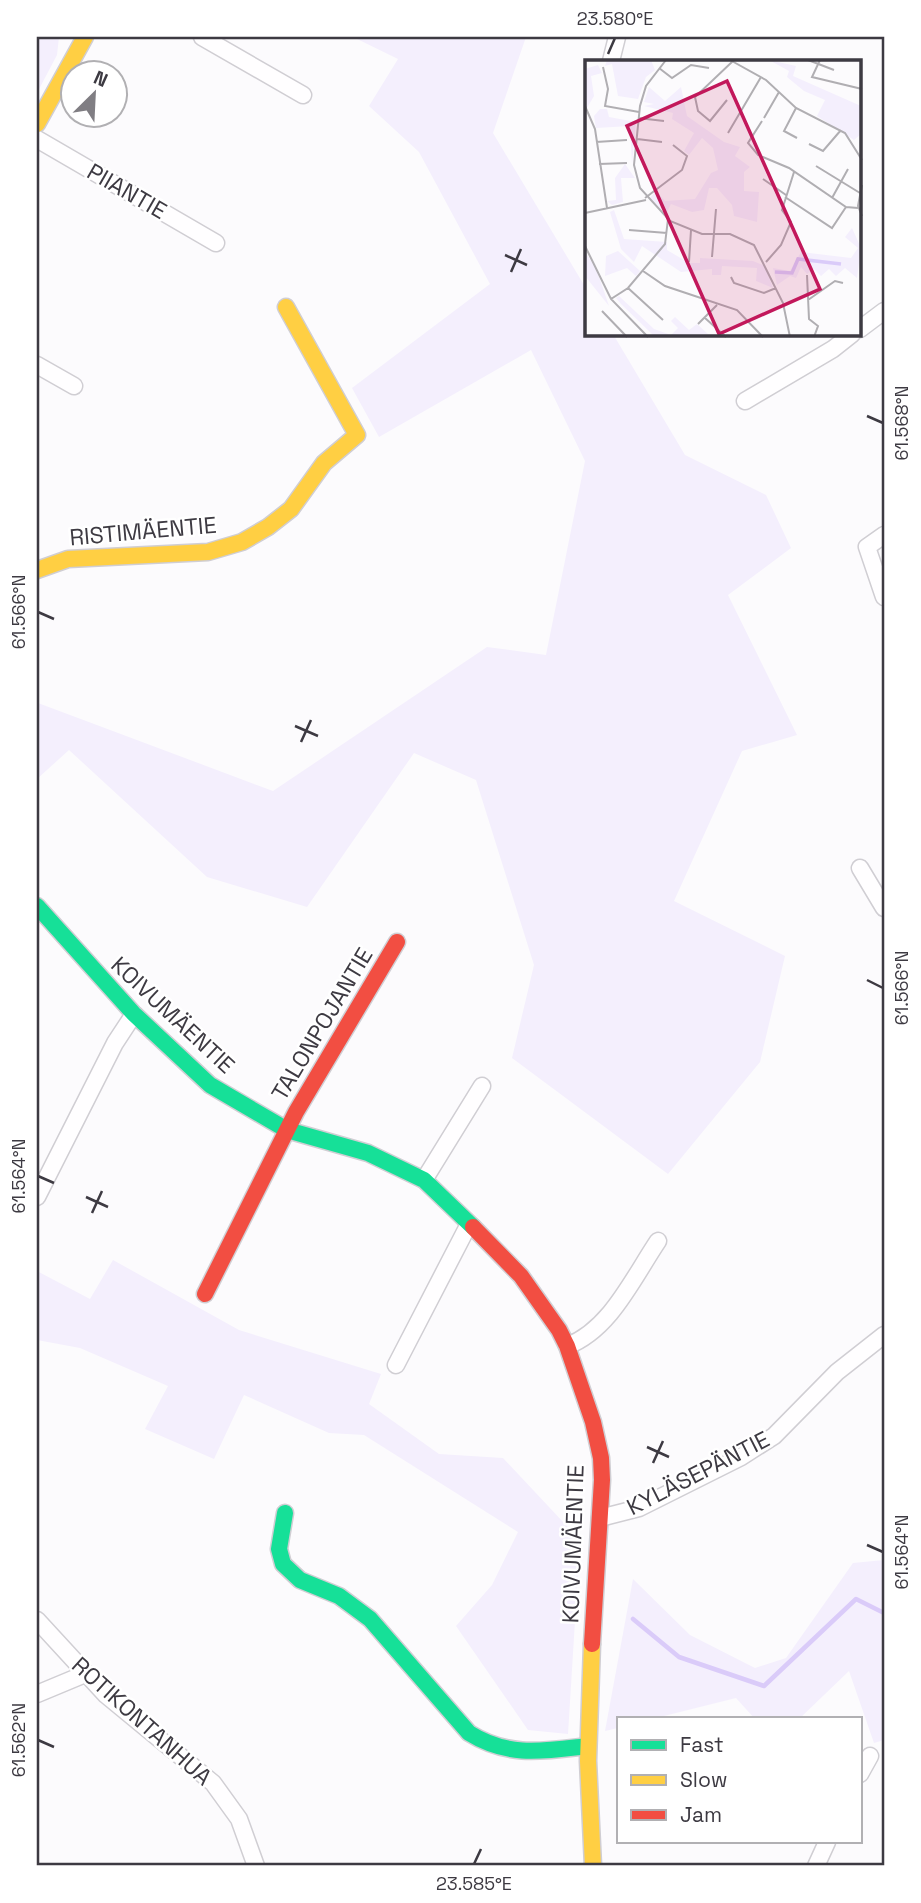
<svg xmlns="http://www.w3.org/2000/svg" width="921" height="1903" font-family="'Space Grotesk',sans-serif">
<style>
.green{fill:#f4effd}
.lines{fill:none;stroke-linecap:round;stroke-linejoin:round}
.stream{stroke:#dacbf9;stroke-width:4.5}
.street-casing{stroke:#d0ced3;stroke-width:19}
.fast-casing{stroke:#d0ced3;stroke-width:19}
.slow-casing{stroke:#d0ced3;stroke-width:19}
.jam-casing{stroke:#d0ced3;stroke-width:19}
.street{stroke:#fffeff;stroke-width:16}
.fast{stroke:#16e098;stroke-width:16}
.slow{stroke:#ffcf43;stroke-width:16}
.jam{stroke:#f24e42;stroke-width:16}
.ticks{fill:none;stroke:#3d3a42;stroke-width:2.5}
.labels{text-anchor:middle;stroke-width:5;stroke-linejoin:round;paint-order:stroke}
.street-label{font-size:23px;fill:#3d3a42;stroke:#fff}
.inset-river{fill:none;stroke:#dacbf9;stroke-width:3.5}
.inset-road{fill:none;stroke:#b0aeb2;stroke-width:2}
.view{fill:#c2185b;fill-opacity:0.15;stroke:#c2185b;stroke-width:3.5}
.inset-edge{fill:none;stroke:#3d3a42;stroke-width:3.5}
.neatline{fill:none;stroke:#3d3a42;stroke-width:2.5}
.ticks-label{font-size:18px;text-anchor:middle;fill:#3d3a42}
</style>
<rect width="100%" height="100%" fill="#fcfbfd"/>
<path class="green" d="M37,37H59L57,55L37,93Z
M353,37H526L493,133L587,290V334H613L685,455L766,495L791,548L728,595L797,735L742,751L674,901L785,956L760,1062L668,1174L512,1058L534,965L476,780L414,753L307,907L207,877L69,750L37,779V699L38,703L273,791L487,647L546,655L585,461L531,350L379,437L352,388L490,284L419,152L369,106L398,59Z
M113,1260L239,1330L381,1374L369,1404L439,1454L503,1458L580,1540L568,1734L528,1730L456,1626L492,1585L518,1532L364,1435L329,1433L244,1395L214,1459L145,1429L168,1386L80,1348L37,1340V1271L90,1299Z
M884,1560V1740L874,1743L849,1671L799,1719H755L736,1698L652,1719H618V1728L605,1731L633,1579L690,1635L755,1668L786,1658L853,1563Z"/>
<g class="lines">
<path class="stream" d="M633,1619L679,1657L764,1686L856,1599L884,1613"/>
<g class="street-casing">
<path id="street" d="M202,37L303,95
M611,61L617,37
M37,139L216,243
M860,329L884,311
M37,365L74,386
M745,401L833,349L852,334
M884,535L867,547L884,597
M860,868L884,908
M424,1180L482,1086
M37,1197L115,1043L134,1014
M567,1346C610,1330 633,1278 658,1241
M396,1365L469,1224
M600,1518L639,1508L741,1457L774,1436L837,1372L884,1335
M37,1620L106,1695L213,1783L239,1819L256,1866
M37,1694L85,1674
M860,1774L870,1756
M816,1866L827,1842"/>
</g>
<g class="fast-casing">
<path id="fast" d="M37,906L134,1014L210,1085L287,1130L368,1153L424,1180L473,1227
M285,1513L279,1549L283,1564L300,1580L339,1596L370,1619L469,1733C509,1758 544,1751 588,1746"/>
</g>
<g class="slow-casing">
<path id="slow" d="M37,124L85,37
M37,570L68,559L208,552L242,542L268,527L291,509L324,463L357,435L286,307
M592,1644L588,1761L593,1866"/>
</g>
<g class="jam-casing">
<path id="jam" d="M473,1227L521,1276L559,1330L567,1346L593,1422L601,1458L602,1480L592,1644
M205,1294L296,1112L397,942"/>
</g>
<use href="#street" class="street"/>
<use href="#fast" class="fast"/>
<use href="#slow" class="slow"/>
<use href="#jam" class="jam"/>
</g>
<path class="ticks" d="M608,54L615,38M505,255L527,265M511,272L521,249M867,416L883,423M38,612L54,619M295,726L318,736M301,742L311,720M867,980L883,988M38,1176L54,1183M86,1197L108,1207M92,1213L102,1191M647,1447L669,1457M653,1463L663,1441M867,1545L883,1552M38,1740L54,1747M474,1864L481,1849"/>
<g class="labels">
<g class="street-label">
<text transform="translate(127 191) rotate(30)" y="8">PIIANTIE</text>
<text transform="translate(143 531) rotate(-5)" y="8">RISTIMÄENTIE</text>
<text transform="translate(173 1015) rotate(43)" y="8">KOIVUMÄENTIE</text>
<text transform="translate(322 1024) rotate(-59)" y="8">TALONPOJANTIE</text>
<text transform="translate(698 1473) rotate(-27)" y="8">KYLÄSEPÄNTIE</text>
<text transform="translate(573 1544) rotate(-88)" y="8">KOIVUMÄENTIE</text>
<text transform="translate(142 1721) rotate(42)" y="8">ROTIKONTANHUA</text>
</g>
</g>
<g transform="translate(585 60)">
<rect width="276" height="276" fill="#fcfbfd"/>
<path d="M22,0H66L70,10L61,17L53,39L33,36L27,4L20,6ZM184,0L211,6L208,16L276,46V74L269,80L232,56L240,40L219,31L202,17L204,11ZM13,5L17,13L6,16L9,36L2,48L0,9ZM64,27L80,41L96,27L102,56L139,82L155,87L150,96L165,107L159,112V131L174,132L172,162L149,156L147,145L132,128H124L119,150L107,152L86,144L81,154L65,138L71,131L80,141L110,139L126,113L133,110L128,88L117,78L104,95L99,91L109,73L87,59L88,53L59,46L69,44L59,42ZM15,49H22L24,57L51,62L47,104L45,66L11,68L9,56ZM40,104L50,118H36L38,142L27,145L22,141L31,140L30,118ZM29,150L39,179L82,182V190L104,203H115V198L168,201L180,206L188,228L171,221L172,208L137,206L136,215H127V209L96,212L57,186L49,202L36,189L25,152ZM267,168L276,188L272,218L260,208L251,216L244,209L236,216L229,209L222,214L216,207L211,218L205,216L192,225L188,208L205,211L216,192L266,198L273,188L260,177ZM33,191L55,211L51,216L42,208L20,216L21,196ZM0,192L11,208L24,246L0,216ZM34,236L69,269L86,275L93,268L86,261L90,257L104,270L112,264L123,274L69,276L36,244L31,238Z" fill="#f4effd"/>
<path class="inset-river" d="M190,212L207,213L213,199L256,204"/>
<path class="inset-road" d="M81,0L61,26L55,46L49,105L55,128L85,161L117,174H145L169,185L198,243L205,277M145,0L181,20L211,48L260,73L277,100M223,0L249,10M235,0L227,17L277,29M18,7L23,29L20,46L54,52M74,8L87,18L106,5L124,8M142,40L125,61L113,51L110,37L148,1M0,46L10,69L22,148M211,48L199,71L212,78M53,58L79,61M179,58L194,32M177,61L163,83L173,95L204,108L261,147L273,148M143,73L176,17M52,79L77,82M11,82L42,80M224,84L238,91L256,70M14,104L42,103M231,106L275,133M178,119L201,135M277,125L273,146L277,156M200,137L247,168L261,147M60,138L97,110L102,96L88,85M247,138L263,109M0,153L61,140M44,170L82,173M0,186L26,239L63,277M127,197L131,149M104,202L106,170M181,202L196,185L206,162L197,150L209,112M58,211L80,226L152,250L178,277M222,215L224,259L233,266L229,277M146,217L149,223L179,233L191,228M43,228L78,260M26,239L43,228L80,184L83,159M223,240L250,221L258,223M17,251L42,277M120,258L141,277M113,264L132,245"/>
<path class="view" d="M142,21L235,229L134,274L42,66Z"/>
<rect width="276" height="276" class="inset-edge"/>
</g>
<rect width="921" height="1903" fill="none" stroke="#ffffff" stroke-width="77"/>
<rect x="617" y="1717" width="245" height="126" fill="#ffffff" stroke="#b1b0b3" stroke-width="2"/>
<rect x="631" y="1740" width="35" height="10" fill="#16e098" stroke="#b1b0b3" stroke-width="2"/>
<text x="680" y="1752" font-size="21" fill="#3d3a42">Fast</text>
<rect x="631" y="1775" width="35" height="10" fill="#ffcf43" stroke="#b1b0b3" stroke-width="2"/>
<text x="680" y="1787" font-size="21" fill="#3d3a42">Slow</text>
<rect x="631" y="1810" width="35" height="10" fill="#f24e42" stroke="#b1b0b3" stroke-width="2"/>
<text x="680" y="1822" font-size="21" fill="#3d3a42">Jam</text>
<g transform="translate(94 94) rotate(24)"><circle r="33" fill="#ffffff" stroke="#b1b0b3" stroke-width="2"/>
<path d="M0-5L12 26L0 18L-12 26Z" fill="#807e83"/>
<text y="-10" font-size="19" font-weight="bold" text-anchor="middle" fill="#3d3a42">N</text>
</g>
<rect x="38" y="38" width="845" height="1826" class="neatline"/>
<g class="ticks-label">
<text x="615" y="25">23.580°E</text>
<text transform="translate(902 423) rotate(-90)" y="6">61.568°N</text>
<text transform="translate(19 612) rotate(-90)" y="6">61.566°N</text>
<text transform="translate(902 988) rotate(-90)" y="6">61.566°N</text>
<text transform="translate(19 1176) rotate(-90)" y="6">61.564°N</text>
<text transform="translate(902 1552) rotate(-90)" y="6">61.564°N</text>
<text transform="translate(19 1740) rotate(-90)" y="6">61.562°N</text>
<text x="474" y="1890">23.585°E</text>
</g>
</svg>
